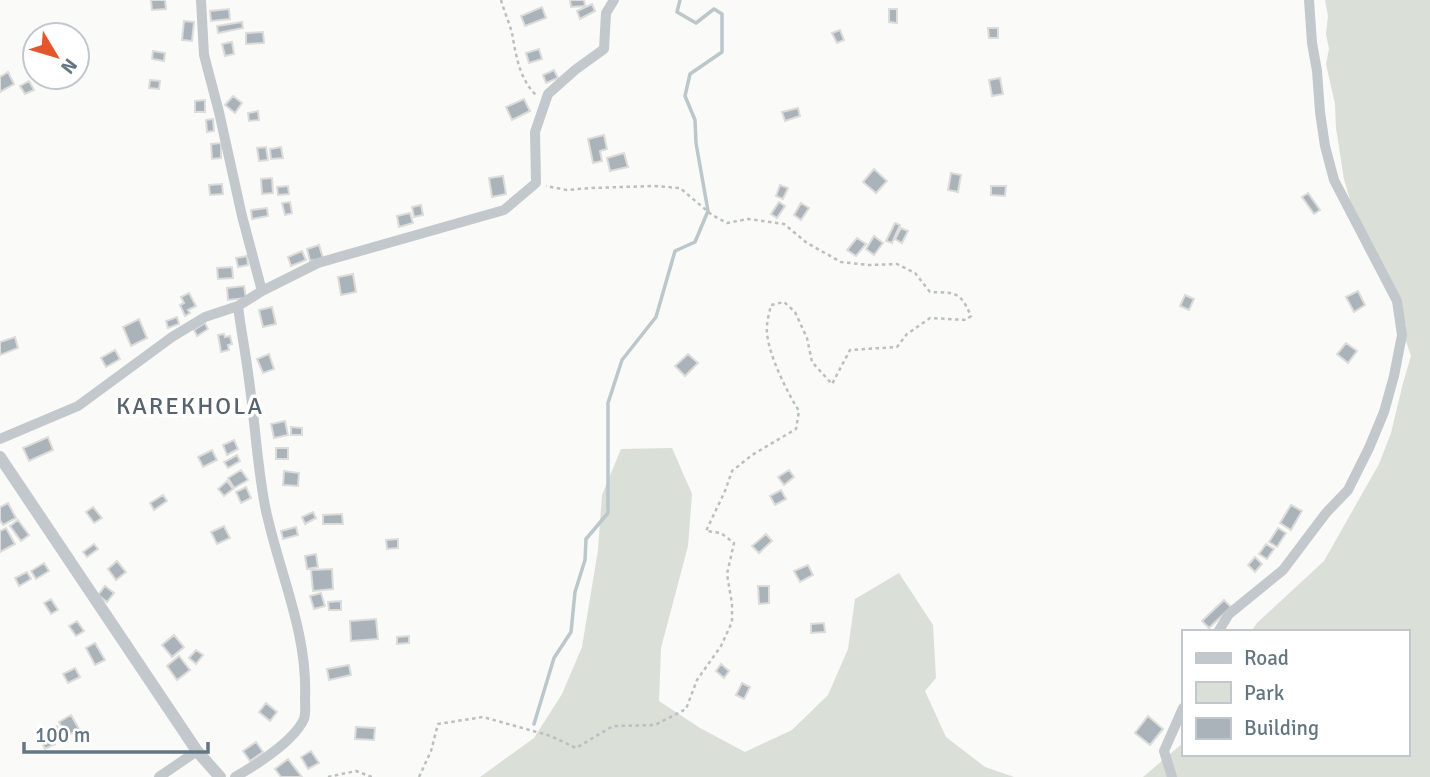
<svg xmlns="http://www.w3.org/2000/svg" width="1430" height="777" font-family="Signika,sans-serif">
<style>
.green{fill:#dadfd7}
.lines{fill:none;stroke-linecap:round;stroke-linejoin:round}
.stream{stroke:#bbc7cb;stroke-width:3.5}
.building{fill:#aab3b9;stroke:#dcdcda;stroke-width:2}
.path{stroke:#bbbfc2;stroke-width:2.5;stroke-dasharray:3.5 3.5;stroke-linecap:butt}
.minor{stroke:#c3c8cc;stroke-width:10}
.tertiary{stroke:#c3c8cc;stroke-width:12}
.labels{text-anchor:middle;stroke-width:7;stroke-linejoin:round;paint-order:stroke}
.quarter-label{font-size:24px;letter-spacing:2px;fill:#57646e;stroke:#fff}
</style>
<rect width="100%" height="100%" fill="#fafaf8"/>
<path class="green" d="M1325,0H1430V777H1143L1183,743V754H1407V632H1251L1257,623L1324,561L1379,464L1391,433L1403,383L1411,356L1405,338L1406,325L1357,224L1344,179L1336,128L1335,104L1326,64L1329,49L1326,34L1328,16Z
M672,448L692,494L688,546L661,648L659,701L700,728L745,752L792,730L828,695L848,649L855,599L899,573L933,625L936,678L925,691L946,737L985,767L1014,777H480L534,738L562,694L582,647L598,550L602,495L621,449Z"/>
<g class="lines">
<path class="stream" d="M534,724L554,658L571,632L575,592L585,560L586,539L608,513V403L622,360L656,317L675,251L695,242L708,211L696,143L695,120L685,96L690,74L722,52V14L714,9L696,23L677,12L680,0"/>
</g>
<path class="building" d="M151,0H165L166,9L152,10Z
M570,0H584L585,6L571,7Z
M592,4L595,11L580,19L577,11Z
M542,7L546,18L525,26L521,16Z
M229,9L230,19L211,21L210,11Z
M889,9H897V23L889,22Z
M184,21L194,22L192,41L182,40Z
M242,22L243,28L218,33L217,26Z
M988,28H998V38H989Z
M840,30L844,40L837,43L832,33Z
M263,32L264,43L246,44V33Z
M232,42L234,54L225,56L222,44Z
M539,49L542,59L529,63L526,53Z
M153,51L165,53L164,61L152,59Z
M554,70L558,78L546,83L543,75Z
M8,72L14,84L0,92V77Z
M1000,78L1003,94L992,96L989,80Z
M150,80L160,81L159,89L149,88Z
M29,81L34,90L25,94L20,86Z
M233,96L242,103L235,113L225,105Z
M524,99L530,111L512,120L506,107Z
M205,100V112H195V101Z
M798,108L800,116L785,121L782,112Z
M258,111L259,120L249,121L248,113Z
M213,119L214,131L207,132L206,120Z
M604,135L607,149L600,151L602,161L593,163L588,139Z
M221,143V158L212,159L211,144Z
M266,147L268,160L259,161L257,148Z
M281,147L283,158L271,159L270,149Z
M624,153L628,167L610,171L607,158Z
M874,169L887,181L876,193L863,182Z
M951,173L961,175L958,192L948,190Z
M503,176L506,194L492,197L489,178Z
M272,178L273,193L262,194L261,179Z
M222,184L223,194L210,195L209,185Z
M780,185L788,188L783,199L776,196Z
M288,186L289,194L278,195L277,187Z
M991,186H1006L1005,196L991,195Z
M1308,193L1320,210L1314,214L1302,197Z
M290,202L292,213L285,215L282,203Z
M779,202L785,206L777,218L771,214Z
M801,203L809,208L801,220L794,215Z
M421,205L423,215L414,217L412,207Z
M267,208L268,216L252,219L251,210Z
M410,213L413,223L399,227L397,216Z
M895,223L900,225L892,243L886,241Z
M901,228L908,231L902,243L895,239Z
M874,236L883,243L874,255L866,249Z
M857,238L866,244L856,256L847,250Z
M319,245L323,258L310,261L307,249Z
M302,251L306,260L291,266L288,257Z
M247,256L248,265L238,267L236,258Z
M232,267L233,278L218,279L217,268Z
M353,274L356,292L341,295L338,277Z
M244,286L246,298L228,300L227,288Z
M1358,291L1365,305L1354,312L1346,297Z
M189,293L196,306L188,310L190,313L185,316L180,305L184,303L181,297Z
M1185,295L1194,299L1189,310L1180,306Z
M272,307L276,324L263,327L259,310Z
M177,317L179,324L168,328L166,321Z
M139,319L147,338L131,346L123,327Z
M205,323L208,329L197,336L194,330Z
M224,334L225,337L230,336L232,344L228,345L229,350L221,352L218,335Z
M15,337L18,348L0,355V342Z
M1346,343L1357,351L1348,363L1337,354Z
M115,350L120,359L106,367L101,358Z
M269,354L274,369L263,373L257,359Z
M688,354L698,363L685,376L675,366Z
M285,421L288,435L274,438L271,424Z
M291,427L302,428V435H291Z
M48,437L53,450L29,461L23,448Z
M234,440L238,449L227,455L223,445Z
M276,448H288V459H276Z
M212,450L217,460L203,467L198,457Z
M237,455L240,461L228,468L224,462Z
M241,470L248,480L234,488L228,478Z
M789,470L794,477L784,485L778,477Z
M284,471L299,473L298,486L283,485Z
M227,481L233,489L224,496L218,489Z
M246,487L251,498L241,503L236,492Z
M781,490L786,499L775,505L770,496Z
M163,495L167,501L154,510L150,503Z
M8,503L16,518L3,525L0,520V507Z
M1291,505L1302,511L1291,530L1280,523Z
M93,507L102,518L94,523L86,512Z
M313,512L316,518L305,524L302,517Z
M342,514L343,524H323V515Z
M18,520L29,535L21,541L10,526Z
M224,526L230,538L217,544L211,532Z
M296,527L298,535L283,539L281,531Z
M6,528L15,544L0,552V531Z
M1278,528L1286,533L1277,547L1269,542Z
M766,534L772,541L759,553L752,546Z
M398,539V548L387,549L386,540Z
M94,544L98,549L87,557L83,552Z
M1266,544L1274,549L1267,559L1259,554Z
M316,554L318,567L307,569L305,556Z
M1255,557L1262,564L1255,572L1248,565Z
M117,561L126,572L116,580L108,569Z
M44,563L49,571L36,579L31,571Z
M808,565L813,575L800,582L794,571Z
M332,569L333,589L313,591L311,570Z
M27,572L31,579L19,586L15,578Z
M105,586L114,593L107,602L98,595Z
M758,586H769V603L759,604Z
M321,593L325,606L314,609L310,596Z
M51,599L58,610L51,614L44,603Z
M1224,600L1231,607L1209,628L1202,621Z
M341,601V610H329L328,602Z
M376,619L378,639L351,641L350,621Z
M77,621L84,631L76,636L69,626Z
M824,623L825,632L811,633V624Z
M174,635L184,647L172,657L162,645Z
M409,636V643L397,644V637Z
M95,643L105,660L95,665L86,648Z
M196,650L203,655L196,664L189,658Z
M179,656L190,670L177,680L167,666Z
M721,664L729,671L724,678L716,671Z
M349,665L351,675L329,680L327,669Z
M75,668L80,677L68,683L63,674Z
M742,683L750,687L744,699L736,695Z
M266,703L277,712L270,721L259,712Z
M71,715L79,729L67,736L59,722Z
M1148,716L1163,729L1150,745L1135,733Z
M57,726L63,737L56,741L50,730Z
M356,727L375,728L374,740L355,739Z
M50,734L55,744L45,749L40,739Z
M256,742L263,752L250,761L243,751Z
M311,751L319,763L308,769L301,757Z
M288,759L302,777H281L275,769Z"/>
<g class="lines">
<path class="path" d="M501,0C504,11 509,22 512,33C516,55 519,79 537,96
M328,777L356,771L372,777
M419,777L431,751L438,724L483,717L551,736L576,748L613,726L655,725L686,709L697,680L721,646L732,622V604L727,574L734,543L721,533L706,531L725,491L732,471L752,455L796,429L799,411C787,392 769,356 767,333C766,324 769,314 771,305L784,302L795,312L807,338L812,362L832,384L850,350L897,347L907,334L930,318L966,320L971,316C960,291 956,293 930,292L915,273L897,264L869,265L841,262L807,243L784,224L748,219L727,223L712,215L680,188L654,186L591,188L567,190L546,186"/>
<path class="minor" d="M201,0L204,55L219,112L242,216L262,291
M0,439L78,406L172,337L205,317L238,306L262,291L318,263L504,210L536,183L535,132L548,94L575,70L604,49L606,13L614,0
M1218,632L1229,614L1283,570L1326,513L1348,490L1369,448L1384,412L1394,376L1402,335L1397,301L1334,180L1325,146L1320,112L1317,71L1312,43L1309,0
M159,777L197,751
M235,777C256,765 294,741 304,719C306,713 305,705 305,698C308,632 278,570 265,506C257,464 255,422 249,380C246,355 241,331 238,306
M1172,777L1164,751L1183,708"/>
<path class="tertiary" d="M0,457L197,751L220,777"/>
</g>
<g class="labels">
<g class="quarter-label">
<text x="190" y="414">KAREKHOLA</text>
</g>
</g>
<rect x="1182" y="630" width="228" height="126" fill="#ffffff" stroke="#c1c8cd" stroke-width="2"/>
<rect x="1196" y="653" width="35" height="10" fill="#c3c8cc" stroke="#c1c8cd" stroke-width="2"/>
<text x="1244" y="665" font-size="21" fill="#657683">Road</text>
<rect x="1196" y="682" width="35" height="21" fill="#dadfd7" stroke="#c1c8cd" stroke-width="2"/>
<text x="1244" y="700" font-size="21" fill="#657683">Park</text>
<rect x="1196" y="718" width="35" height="21" fill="#aab3b9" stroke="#c1c8cd" stroke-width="2"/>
<text x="1244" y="735" font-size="21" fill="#657683">Building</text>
<g transform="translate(56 56) rotate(128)"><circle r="33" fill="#ffffff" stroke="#c1c8cd" stroke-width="2"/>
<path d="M0-5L12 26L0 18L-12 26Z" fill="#e4572e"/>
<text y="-10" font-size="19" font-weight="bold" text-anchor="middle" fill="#657683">N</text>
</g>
<path d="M24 742v10h184v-10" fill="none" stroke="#657683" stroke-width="3.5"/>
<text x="35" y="742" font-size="21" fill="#657683" stroke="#ffffff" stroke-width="5" paint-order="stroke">100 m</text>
</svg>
